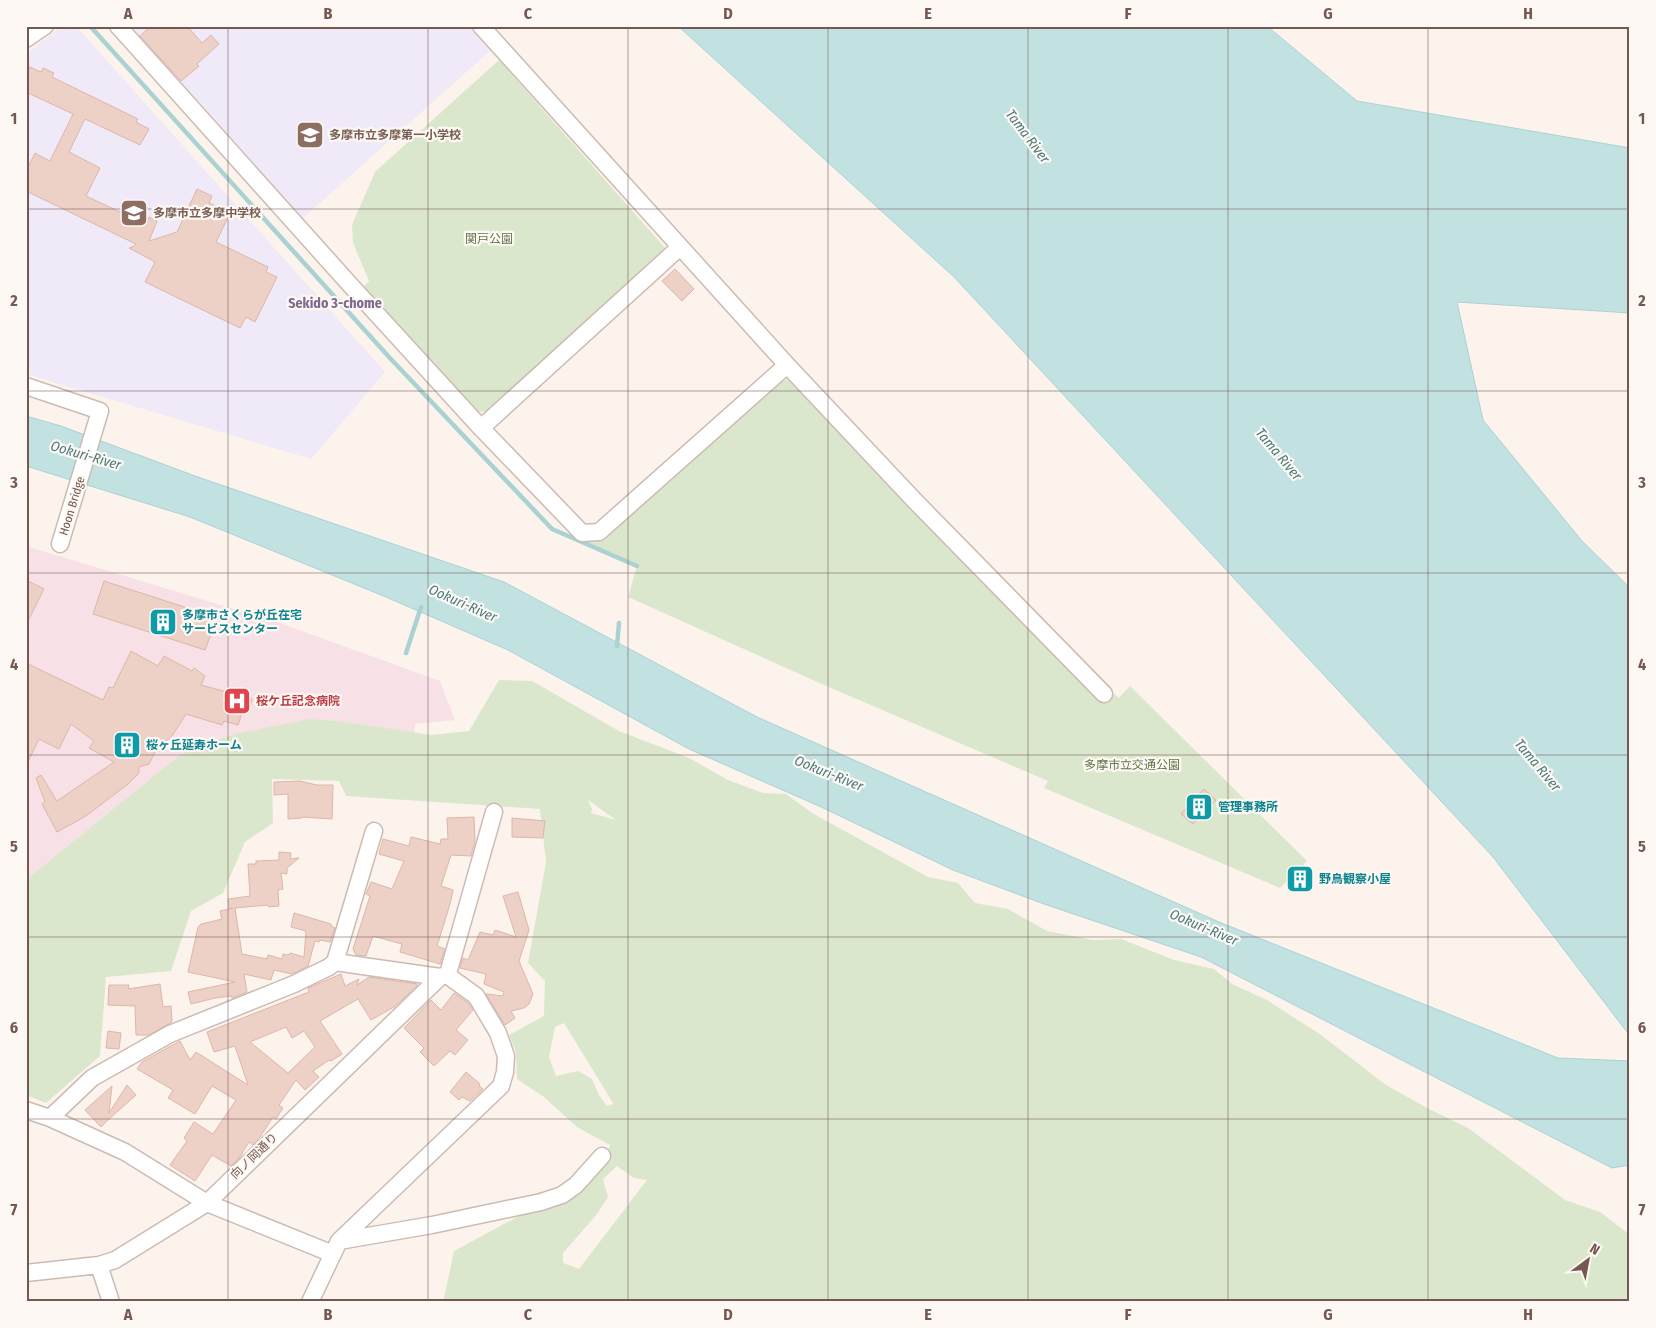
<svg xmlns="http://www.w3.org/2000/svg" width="1656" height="1328" font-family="'Fira Sans Condensed','Noto Sans JP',sans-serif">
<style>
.education{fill:#f0e9f7}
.medical{fill:#f7e1e7}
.green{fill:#dbe7cc;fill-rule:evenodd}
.water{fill:#c2e2e2;stroke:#aad2d3}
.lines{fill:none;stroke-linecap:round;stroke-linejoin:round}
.stream{stroke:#aad2d3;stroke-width:4.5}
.building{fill:#edd1c7;stroke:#ddb6a9;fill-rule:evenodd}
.street-casing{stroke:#ccbbb3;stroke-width:19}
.street{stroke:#fff;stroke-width:16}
.grid{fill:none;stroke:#735951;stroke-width:1;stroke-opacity:0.55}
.labels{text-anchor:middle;stroke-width:4.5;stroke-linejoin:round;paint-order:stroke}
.education-label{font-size:12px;font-weight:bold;fill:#785e54;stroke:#fdf8f3;text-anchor:start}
.park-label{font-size:12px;fill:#5e784b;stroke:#fdf8f3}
.street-label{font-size:12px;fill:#735951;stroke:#fdf8f3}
.culture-label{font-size:12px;font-weight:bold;fill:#0d838f;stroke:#fdf8f3;text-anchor:start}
.health-label{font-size:12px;font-weight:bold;fill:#be3a42;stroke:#fdf8f3;text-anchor:start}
.water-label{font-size:14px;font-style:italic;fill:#4a7b7d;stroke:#fdf8f3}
.neighbourhood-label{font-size:14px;font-weight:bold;fill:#7d6a8e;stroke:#fdf8f3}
.neatline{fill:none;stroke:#735951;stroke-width:2}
.grid-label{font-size:16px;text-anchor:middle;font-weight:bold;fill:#735951}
</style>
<rect width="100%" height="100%" fill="#fbf3ec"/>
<path class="education" d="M62,26H76L385,372L311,459L26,374V54Z
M125,26H472L492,49L301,220Z"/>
<path class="medical" d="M26,546L277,622L440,681L455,720L415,724L413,751L236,752L26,885Z"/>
<path class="green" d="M499,60L666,249L486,412L477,411L362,289L369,281L353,243L352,225L375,172Z
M790,379L1108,689L1119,698L1130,686L1307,861L1280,888L1044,788L1048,781L824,685L628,597L637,566L579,541L582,533L599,532L779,382Z
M499,680L532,681L619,731L689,758L728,780L763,793L786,794L812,813L928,877L958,883L975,903L1008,909L1047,931L1093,940L1121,939L1174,960L1214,969L1232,984L1267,1000L1321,1035L1386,1085L1429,1109L1468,1128L1565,1200L1600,1212L1630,1235V1302H445L444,1299L454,1251L532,1209L606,1156L610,1145L577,1127L544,1097L517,1079L516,1052L509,1035L544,1016L545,981L528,963L546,862L540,809L346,796L339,781L272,779L273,823L245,842L223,893L191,911L171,971L106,977L100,1056L46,1103L26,1095V880L185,751L235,734L310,719L345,722L432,735L469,731ZM588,800L616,820L591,813L592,809ZM564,1023L613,1103V1104L607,1106L599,1095L592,1079L578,1071L556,1076L549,1057L555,1027ZM617,1166L634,1178L647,1180L579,1269L563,1263V1253L597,1214L608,1197L603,1179Z"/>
<path class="water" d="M678,26H1267L1357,101L1630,148V313L1457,302L1483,420L1582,541L1630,588V1036L1493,857L954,277Z
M26,416L61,426L195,476L504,582L757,717L1219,922L1558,1058L1630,1061V1165L1612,1168L1201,957L1044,904L953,870L819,806L689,749L508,650L386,597L190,517L26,466Z"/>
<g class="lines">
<path class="stream" d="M90,26L389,357L552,529L637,566
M617,646L619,623
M406,653L421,607"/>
</g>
<path class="building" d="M151,26H187L202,43L211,35L219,44L197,64L199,66L181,81L140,36Z
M30,67L41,72L43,68L54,73L52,77L138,119L136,122L149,129L140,145L85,119L69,152L100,168L86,196L137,220V218L146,223L149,217L157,221L149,241L177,232L197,189L212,196L209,203L230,213L216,242L268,267L266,272L277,277L255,322L246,317L240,328L145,282L155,262L129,248L134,246L136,244L26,191V171L35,153L50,161L73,114L26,92V76Z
M675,269L694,289L682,301L662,281Z
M26,580L44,589L26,625Z
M104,581L209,615L205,629L212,631L205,650L93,614Z
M131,651L158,666L164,656L192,671L194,668L205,676L201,685L252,699L249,711L243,710L238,725L224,721L222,725L186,714L172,736L155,752L149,764L139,767V773L128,784L86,816L57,832L42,804L45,802L36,778L41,775L57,801L114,762L89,748L94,741L71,724L59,749L39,739L26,766V663L103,700L109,687L113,688Z
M300,781L317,785H333L332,819L302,817V818L288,819V794L274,795V782Z
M1204,789L1216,800L1193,824L1181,814Z
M474,817L475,841L471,856L451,855L441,886L453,890L450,904L437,946L445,949L440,964L400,952L402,944L373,936L366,956L356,955L353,949L370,896L366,894L371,882L392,889L404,861L379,854L383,839L409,846L411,837L440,844L441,839H448L447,818Z
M512,818L545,821L543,838L512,837Z
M279,852L291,853L290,859L299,858L287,868V874L281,873L283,889L278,890L279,906L269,907L268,905L235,908L242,954L267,959L268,955L282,959L283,954L288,955L290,953L304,957L306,931L291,927L294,913L331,924V926L335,928L330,942L320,940L319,942L315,941L308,966L292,974L274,970L271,980L244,974L247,992L232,998L231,996L215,998L191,1004L188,992L235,982L188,972L198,927L201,924L222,919L220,911L233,908L229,909L228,899L250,896L248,864H256V861L279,860Z
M1299,873L1304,874L1306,878L1305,883L1299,887L1294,880L1295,875Z
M518,892L529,930L519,961L533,994L529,1004L524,1008L511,1011L515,1018L505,1025L486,994L503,996L504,992L484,984L486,974L460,968L463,958L468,960L480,932L493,935L495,930L516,937L503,896Z
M341,974L345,986L359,979L357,985L369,977L417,984V986L394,1007L371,1020L358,999L320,1021L342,1054L331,1061L329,1060L313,1071L319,1077L305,1090L296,1080L279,1105L283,1108L276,1119L273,1117L258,1140L253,1145L249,1142L239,1158L231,1166L212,1155L195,1181L170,1165L187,1141L184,1138L194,1122L213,1134L236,1100L212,1086L195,1114L168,1098L173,1090L137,1069L142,1062L180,1041L190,1060L196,1052L248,1085L235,1046L214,1052L207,1032L309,992L308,988ZM286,1027L292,1038L304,1031L315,1047L288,1073L250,1042Z
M160,984L163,1007L171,1006L172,1022L149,1035H136L135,1006L108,1005L109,985H129L128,989Z
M454,993L468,1003L473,1010L456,1030L468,1040L455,1055L450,1051L434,1066L420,1052L424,1048L404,1028L431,1000L441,1010Z
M108,1031L121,1033L119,1049L106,1048Z
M466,1072L480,1084L479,1086L483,1089L470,1101L462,1097L459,1100L450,1092Z
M127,1085L136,1095L109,1119L101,1127L85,1110L112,1086L109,1113Z"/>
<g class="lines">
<g class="street-casing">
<path id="street" d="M118,26L353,288L481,428L582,533L599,532L787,365
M481,26L787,365L915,501L1104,694
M26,39L45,26
M26,386L100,411L60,544
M481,428L680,247
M335,962L440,977
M447,975L449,970L494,812
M26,1110L50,1118L125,1152L207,1203L333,1254
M50,1118L92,1078L170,1034L294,984L329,967L335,962L374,831
M339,1241L432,1225L541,1202L562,1195L576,1185L602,1156
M99,1265L111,1302
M26,1273L99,1265L115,1260L207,1203L440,977L447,975
M310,1302L339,1241L501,1086L505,1072L506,1056L498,1033L476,996L447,975"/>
</g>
<use href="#street" class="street"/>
</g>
<path class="grid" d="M228,26V1302M428,26V1302M628,26V1302M828,26V1302M1028,26V1302M1228,26V1302M1428,26V1302M26,209H1630M26,391H1630M26,573H1630M26,755H1630M26,937H1630M26,1119H1630"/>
<defs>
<g id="school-square" transform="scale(1.4375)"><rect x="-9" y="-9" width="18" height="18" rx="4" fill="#8d6e63" stroke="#fdf8f3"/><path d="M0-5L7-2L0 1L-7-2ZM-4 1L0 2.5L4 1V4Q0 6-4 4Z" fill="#fff"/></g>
<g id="building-square" transform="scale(1.4375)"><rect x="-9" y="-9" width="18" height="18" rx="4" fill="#0f9aa8" stroke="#fdf8f3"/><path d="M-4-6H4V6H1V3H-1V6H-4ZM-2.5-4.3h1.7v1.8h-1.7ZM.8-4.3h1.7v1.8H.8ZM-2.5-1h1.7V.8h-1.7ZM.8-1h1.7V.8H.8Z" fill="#fff"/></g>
<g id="hospital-square" transform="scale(1.4375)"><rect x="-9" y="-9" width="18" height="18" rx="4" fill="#e0444e" stroke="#fdf8f3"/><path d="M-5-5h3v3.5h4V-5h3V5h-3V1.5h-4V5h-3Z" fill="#fff"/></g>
</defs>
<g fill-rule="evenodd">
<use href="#school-square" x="310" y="135"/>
<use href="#school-square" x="134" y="213"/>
<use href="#building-square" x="163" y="622"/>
<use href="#hospital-square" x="237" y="701"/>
<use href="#building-square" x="127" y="745"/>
<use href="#building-square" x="1199" y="807"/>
<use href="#building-square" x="1300" y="879"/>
</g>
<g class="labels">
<g class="education-label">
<text x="329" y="139">多摩市立多摩第一小学校</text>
<text x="153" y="217">多摩市立多摩中学校</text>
</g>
<g class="park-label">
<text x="489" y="243">関戸公園</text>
<text x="1132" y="769">多摩市立交通公園</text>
</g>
<g class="street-label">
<text transform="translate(72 506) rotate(-73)" y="4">Hoon Bridge</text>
<text transform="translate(254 1156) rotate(-44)" y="4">向ノ岡通り</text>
</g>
<g class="culture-label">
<text x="182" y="619">多摩市さくらが丘在宅<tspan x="182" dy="14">サービスセンター</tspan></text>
<text x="146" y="749">桜ヶ丘延寿ホーム</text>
<text x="1218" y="811">管理事務所</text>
<text x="1319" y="883">野鳥観察小屋</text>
</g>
<g class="health-label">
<text x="256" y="705">桜ケ丘記念病院</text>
</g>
<g class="water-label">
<text transform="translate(1028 136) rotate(53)" y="5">Tama River</text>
<text transform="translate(1279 454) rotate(50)" y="5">Tama River</text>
<text transform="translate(86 455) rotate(16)" y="5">Ookuri-River</text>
<text transform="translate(463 603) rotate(24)" y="5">Ookuri-River</text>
<text transform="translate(1538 765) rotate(50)" y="5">Tama River</text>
<text transform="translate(829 773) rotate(22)" y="5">Ookuri-River</text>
<text transform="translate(1204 927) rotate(23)" y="5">Ookuri-River</text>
</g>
<g class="neighbourhood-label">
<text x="335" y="308">Sekido 3-chome</text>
</g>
</g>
<rect width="1656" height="1328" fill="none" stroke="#fdf8f3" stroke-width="55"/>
<g transform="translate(1588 1260) rotate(32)" stroke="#fdf8f3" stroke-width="4" paint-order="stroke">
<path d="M0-4L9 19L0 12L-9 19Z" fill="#735951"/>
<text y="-8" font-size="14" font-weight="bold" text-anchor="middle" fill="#735951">N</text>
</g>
<rect x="28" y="28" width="1600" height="1272" class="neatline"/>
<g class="grid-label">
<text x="128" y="19">A</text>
<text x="328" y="19">B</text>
<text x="528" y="19">C</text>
<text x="728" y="19">D</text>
<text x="928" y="19">E</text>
<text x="1128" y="19">F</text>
<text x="1328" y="19">G</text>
<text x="1528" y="19">H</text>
<text x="14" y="124">1</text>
<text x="1642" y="124">1</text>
<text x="14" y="306">2</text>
<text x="1642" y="306">2</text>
<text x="14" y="488">3</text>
<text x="1642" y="488">3</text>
<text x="14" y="670">4</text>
<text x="1642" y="670">4</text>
<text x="14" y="852">5</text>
<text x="1642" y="852">5</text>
<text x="14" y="1033">6</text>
<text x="1642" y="1033">6</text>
<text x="14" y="1215">7</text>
<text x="1642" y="1215">7</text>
<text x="128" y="1320">A</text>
<text x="328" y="1320">B</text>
<text x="528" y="1320">C</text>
<text x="728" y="1320">D</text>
<text x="928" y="1320">E</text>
<text x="1128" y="1320">F</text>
<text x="1328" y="1320">G</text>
<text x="1528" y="1320">H</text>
</g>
</svg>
